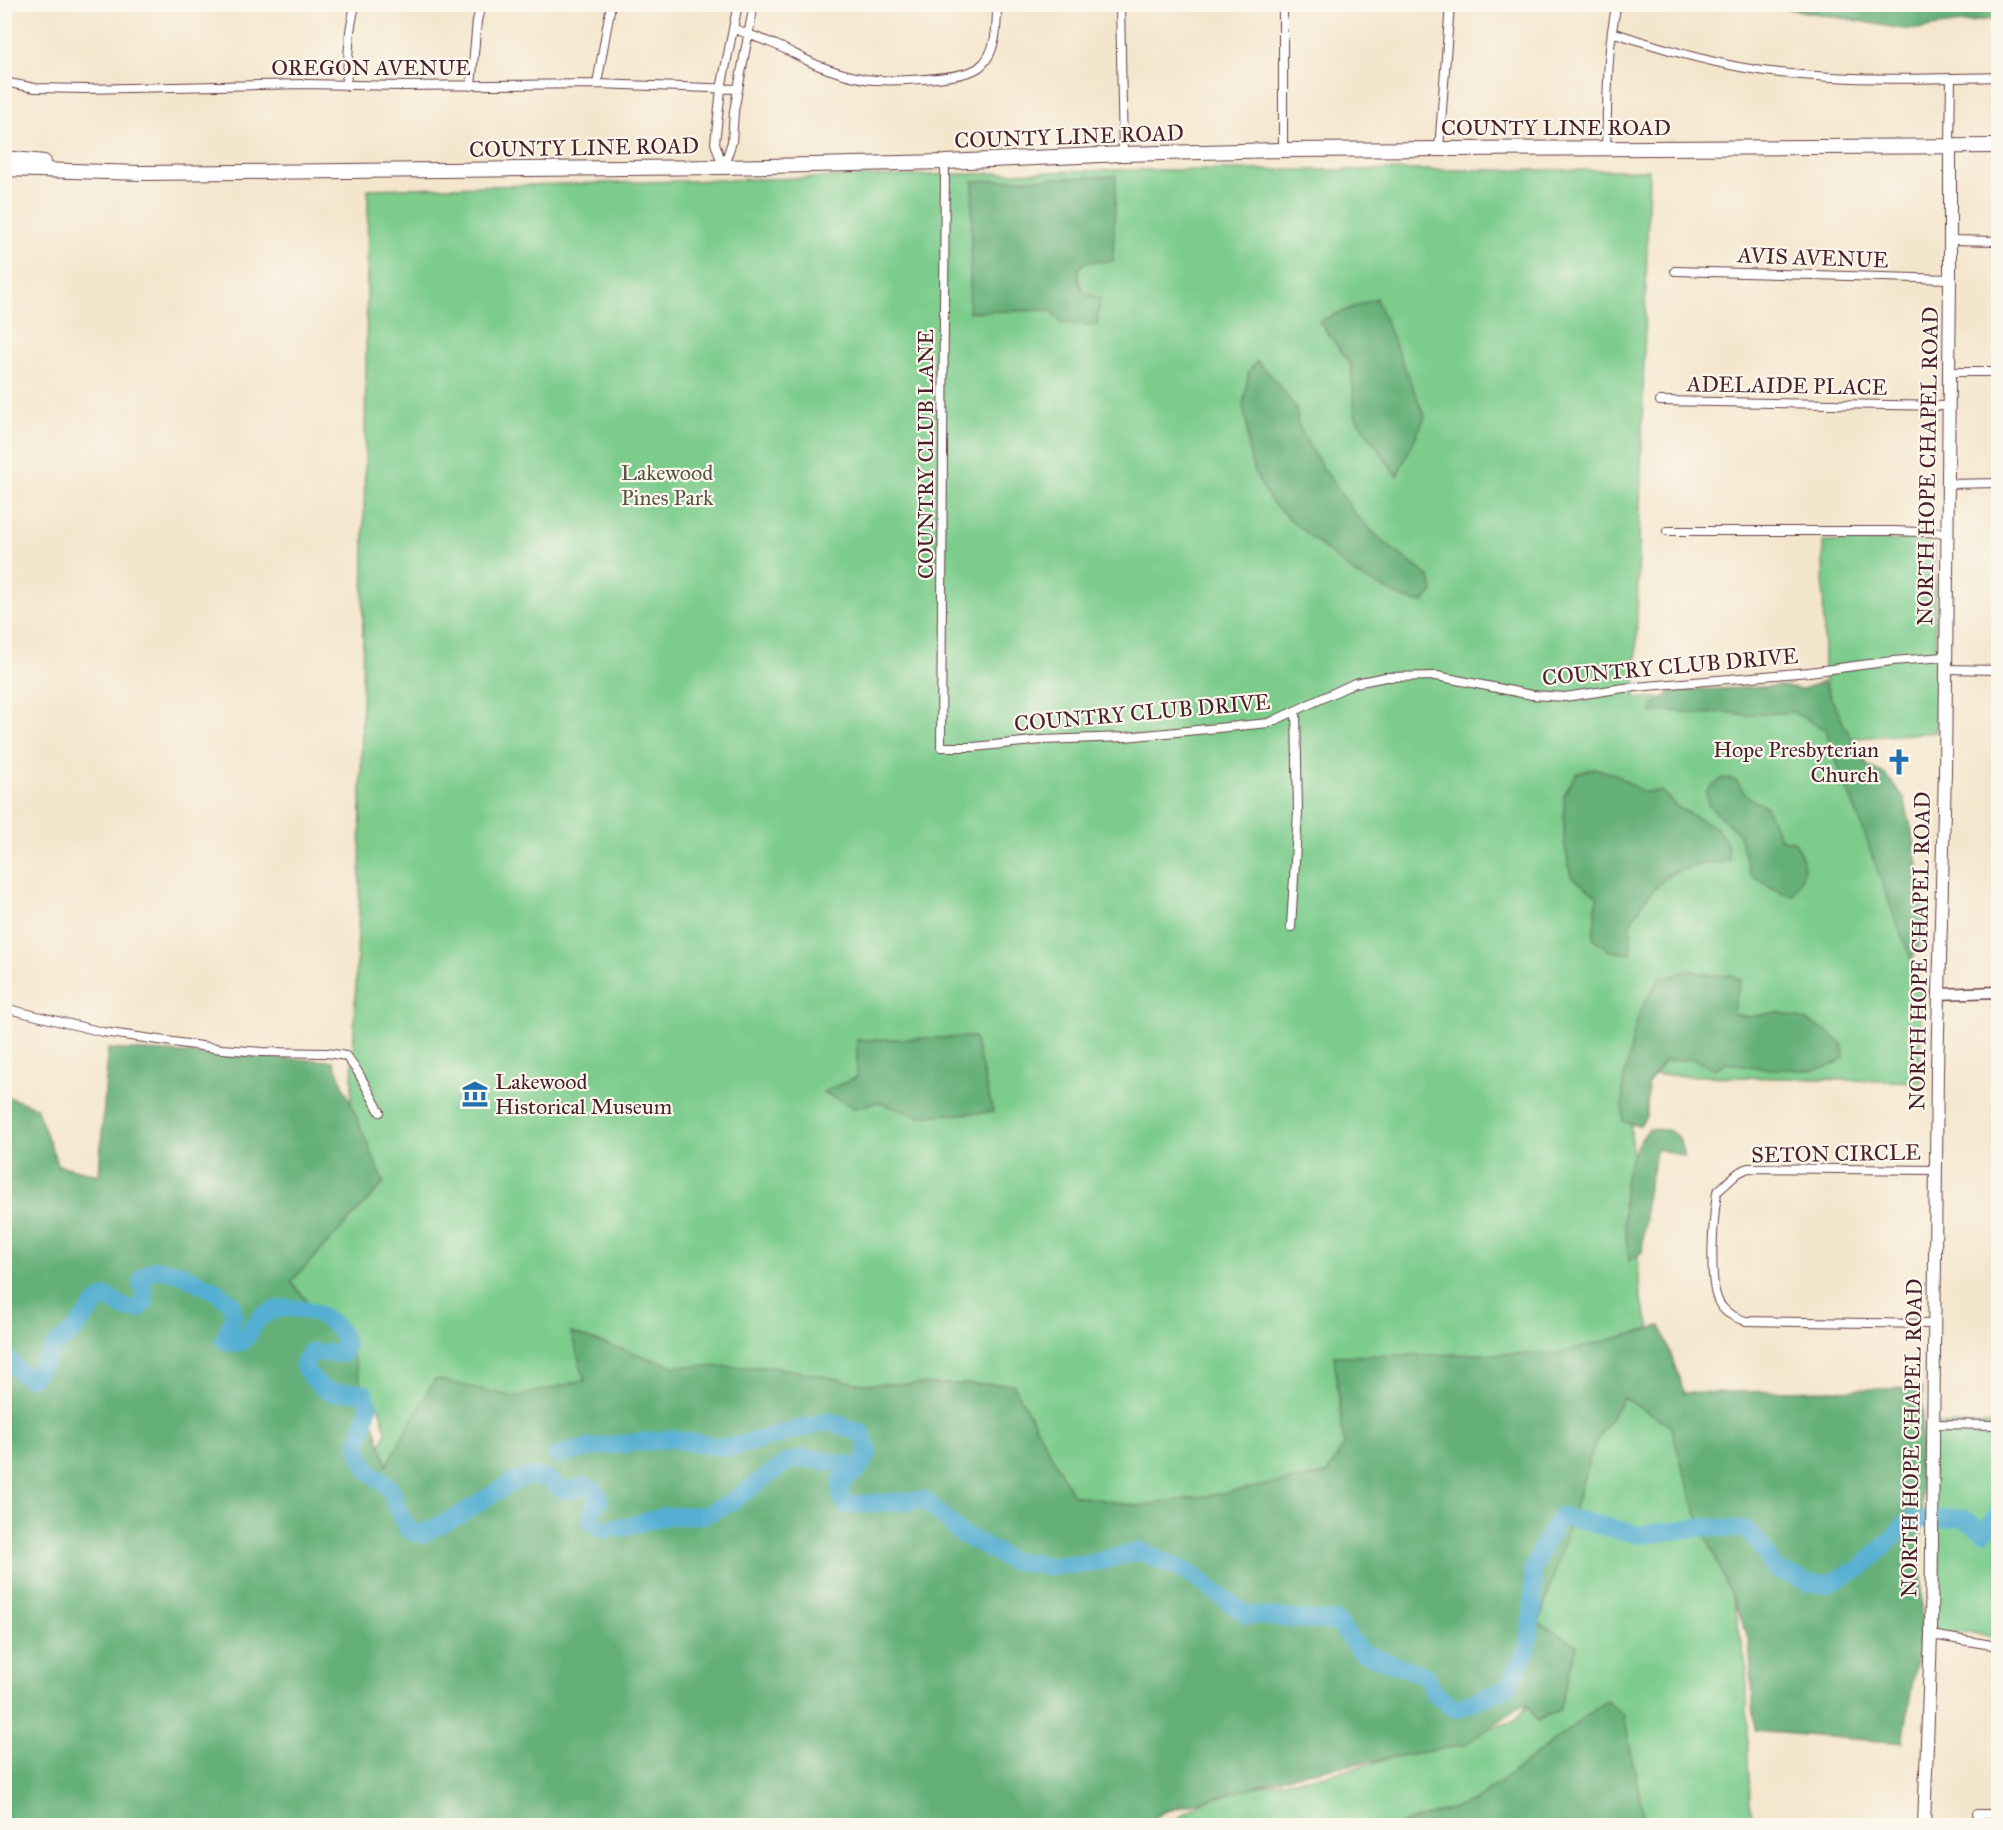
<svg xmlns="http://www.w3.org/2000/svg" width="2003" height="1830" font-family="'IM FELL Great Primer',serif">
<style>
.green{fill:#7ccc8c;stroke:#63765c;stroke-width:1.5}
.forest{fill:#65b078;stroke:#586852;stroke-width:1.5}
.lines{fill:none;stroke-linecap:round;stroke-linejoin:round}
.river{stroke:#54afd2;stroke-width:18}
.minor-casing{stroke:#643d43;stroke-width:10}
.tertiary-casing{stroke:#643d43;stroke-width:13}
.secondary-casing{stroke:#643d43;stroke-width:14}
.primary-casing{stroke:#643d43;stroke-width:16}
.minor{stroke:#fff;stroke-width:8}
.tertiary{stroke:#fff;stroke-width:10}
.secondary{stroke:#fff;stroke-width:12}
.primary{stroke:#fff;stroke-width:14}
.labels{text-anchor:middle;stroke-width:4.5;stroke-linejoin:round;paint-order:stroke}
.street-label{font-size:22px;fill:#4a1f2b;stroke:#fbf7ec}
.park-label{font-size:22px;fill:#595348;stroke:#fbf7ec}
.poi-label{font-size:22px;fill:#4a1f2b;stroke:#fbf7ec;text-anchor:end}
</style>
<rect width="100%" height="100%" fill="#fbf7ec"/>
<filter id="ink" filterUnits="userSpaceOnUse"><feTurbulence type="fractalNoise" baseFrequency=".0167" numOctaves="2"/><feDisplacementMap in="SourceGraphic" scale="12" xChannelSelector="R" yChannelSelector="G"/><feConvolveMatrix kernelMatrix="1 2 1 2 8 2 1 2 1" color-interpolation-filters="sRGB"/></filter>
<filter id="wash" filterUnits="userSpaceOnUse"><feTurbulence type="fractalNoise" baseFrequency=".008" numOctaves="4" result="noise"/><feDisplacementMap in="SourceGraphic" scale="24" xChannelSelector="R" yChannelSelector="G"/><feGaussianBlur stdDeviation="1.35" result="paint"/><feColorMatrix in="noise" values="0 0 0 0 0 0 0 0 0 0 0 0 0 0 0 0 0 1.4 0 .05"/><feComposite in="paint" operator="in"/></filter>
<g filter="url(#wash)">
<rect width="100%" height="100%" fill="#f4e6cd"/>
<path class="green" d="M1120,170H1649L1635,698L1824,699L1922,990L1920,1053L1922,1082L1628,1074L1640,1296L1700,1482L1735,1608L1747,1671V1735L1751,1825H1168L1216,1793L1332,1774L1450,1741L1517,1720L1535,1692L1375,1483L1337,1622L543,1474L374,1464L386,1432L379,1407L353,1392L330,1355L347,1347L330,1322L287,1310L268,1315L348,1178L360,883L368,189Z
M1909,540L1935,542L1936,732L1843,739L1824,677L1823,542Z
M1932,1424L1998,1425V1639L1971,1631L1931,1635Z"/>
<path class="forest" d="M1768,5H1998V18L1909,30Z
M1116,176L1113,261L1085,262L1079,269V282L1084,293L1100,298L1097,325L1061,323L1051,310L969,312L973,181Z
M1376,298L1425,417L1397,476L1355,416L1351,365L1319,321Z
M1257,361L1275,380L1296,408L1298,425L1315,456L1354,513L1380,539L1430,578L1433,592L1423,603L1405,599L1355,574L1286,516L1270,500L1259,481L1251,462L1248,446L1247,424L1243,405L1249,371Z
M1823,682L1855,746L1868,766L1886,775L1904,798L1915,845L1924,906L1925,931L1912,961C1892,915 1877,868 1860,821C1848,791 1835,761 1826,730L1793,712L1747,715L1724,712L1700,714L1676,711L1652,712L1653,706L1673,691L1783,686L1800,690Z
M1594,768L1617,775L1642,792L1661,791L1677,807L1716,828L1727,843L1729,861L1705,863L1669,874L1646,898L1631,922V954L1610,951L1593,938L1597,896L1571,876L1564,841V795L1576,774Z
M1723,778L1737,781C1744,795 1751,800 1765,806L1780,838L1795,842C1808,867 1806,872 1792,896L1776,890L1751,875L1738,833L1708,805L1706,791Z
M1687,970C1704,972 1716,978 1732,975L1741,980L1732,1014L1750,1017L1778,1012L1799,1018L1817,1026L1838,1040L1843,1046L1844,1058L1833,1065L1813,1070L1771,1069L1728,1063L1713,1069L1694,1059L1664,1061L1648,1084L1647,1115L1639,1126L1623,1121V1083L1636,1024L1643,1005L1661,977H1672Z
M974,1037L993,1112L918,1116L878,1102L855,1108L823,1092L857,1077V1040Z
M108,1049L333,1061L384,1183L291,1282L352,1354L387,1465L435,1379L515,1397L585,1380L571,1333L674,1366L775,1367L863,1384H1013L1073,1495L1138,1506L1213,1495L1327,1474L1344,1445L1334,1356L1561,1353L1661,1326L1684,1393L1922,1388L1921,1628L1903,1743L1755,1731L1749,1638L1696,1512L1670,1425L1623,1398L1593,1448L1539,1623L1577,1645L1559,1710L1537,1721L1526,1703L1464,1745L1307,1772L1164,1812L1143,1825H5V1096L36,1107L58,1165L99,1175Z
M1649,1129L1668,1130L1679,1138L1684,1156L1657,1149L1647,1192L1642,1252L1629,1261C1622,1214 1616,1167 1649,1129Z
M1606,1701L1624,1715L1645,1825H1396L1474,1802Z"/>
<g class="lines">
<path class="river" d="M4,1356C14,1363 18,1373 28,1378L35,1375L55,1345L72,1333L97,1302L108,1297L125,1308L138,1309L145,1302L144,1292L141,1284L144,1276L155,1269L180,1273L217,1292L232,1304L234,1317L224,1340C230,1343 235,1345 241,1342C250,1337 252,1323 261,1317C283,1300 324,1309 340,1332C343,1335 344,1340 346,1344L343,1354L311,1352L304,1363C305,1370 308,1374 313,1379C336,1404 340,1386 365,1394L369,1405L358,1446L366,1468L391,1489L399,1513L409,1531L422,1534L458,1516L507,1485L526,1477H545C559,1490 566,1494 584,1486L595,1491L600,1500L593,1508L591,1521L602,1529L625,1527L666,1516L705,1515L731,1502L787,1462L805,1458L849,1465L857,1471
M557,1455L593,1447L671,1439L730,1448L829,1421L862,1433L869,1453L857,1471L841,1481V1496L846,1505L925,1500L960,1533L1010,1560L1048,1566L1088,1564L1141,1551L1189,1573L1247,1615L1337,1622L1361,1652L1427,1676L1434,1694L1456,1709L1507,1688L1527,1650L1533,1608V1570L1542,1548L1561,1516L1640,1535L1704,1527L1744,1529L1758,1541L1775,1569L1809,1583L1828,1584L1861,1568L1911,1520L1963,1518L1984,1532L1998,1514"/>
</g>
</g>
<g filter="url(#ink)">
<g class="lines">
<g class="minor-casing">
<path id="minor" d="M1120,4L1123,154
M733,28C747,34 762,39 776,45C790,51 803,59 817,65C832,71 849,76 865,79C887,82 960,80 978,68C997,55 997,25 997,4
M1612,32C1667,50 1722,67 1780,73C1852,81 1926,79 1998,77
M4,82L35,88L85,89L306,84L401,86L597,84L738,89
M597,84L611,4
M346,86L350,31L355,4
M471,86L477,21L481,4
M1950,146L1951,78
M1606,147C1608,100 1606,50 1617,4
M1439,149L1450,4
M1283,150V4
M945,162L941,747H974L1042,740L1125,737L1269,723L1355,683L1386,677L1437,676L1532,695L1565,697L1624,688L1809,672L1892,661L1945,657
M724,166L732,142L734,111L754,4
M723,167L715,143L721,89L738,4
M1950,240L1998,241
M1675,271L1950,279
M1949,372H1998
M1660,401L1949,406
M1948,484L1998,483
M1667,531H1893L1947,533
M1945,669L1998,670
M1291,927L1298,812L1296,711
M4,1008L103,1032L222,1049L262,1052L327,1053L346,1056L358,1072L380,1112
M1933,1324L1746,1321C1737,1318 1728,1315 1722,1307C1706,1290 1714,1215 1717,1192L1738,1173L1748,1168L1935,1170
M1932,1424L1998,1425
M1931,1635L1998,1646
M1977,1814H1998"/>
</g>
<g class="tertiary-casing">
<path id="tertiary" d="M1938,994L1998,992"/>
</g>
<g class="secondary-casing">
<path id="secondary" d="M1924,1826L1931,1635L1937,1069L1945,772L1950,279V146"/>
</g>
<g class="primary-casing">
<path id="primary" d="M4,158L44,162
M4,169L142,173L723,167L945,162L1123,154L1283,150L1998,146"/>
</g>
<use href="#minor" class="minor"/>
<use href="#tertiary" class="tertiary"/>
<use href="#secondary" class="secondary"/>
<use href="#primary" class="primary"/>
</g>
</g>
<defs>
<g id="church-bare" transform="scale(2.07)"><path d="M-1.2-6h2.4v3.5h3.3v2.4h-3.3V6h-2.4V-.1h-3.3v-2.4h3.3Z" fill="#1f6fb2" stroke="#fbf7ec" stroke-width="2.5" paint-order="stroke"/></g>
<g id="museum-bare" transform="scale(2.07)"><path d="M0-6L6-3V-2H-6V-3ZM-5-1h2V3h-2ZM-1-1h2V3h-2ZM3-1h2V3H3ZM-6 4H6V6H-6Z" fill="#1f6fb2" stroke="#fbf7ec" stroke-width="2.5" paint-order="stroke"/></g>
</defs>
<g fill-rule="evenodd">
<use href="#church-bare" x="1899" y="762"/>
<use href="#museum-bare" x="475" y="1094"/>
</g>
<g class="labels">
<g class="street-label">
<text x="371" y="75">OREGON AVENUE</text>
<text x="1556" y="135">COUNTY LINE ROAD</text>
<text transform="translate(1069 136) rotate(-2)" y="8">COUNTY LINE ROAD</text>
<text transform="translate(584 147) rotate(-1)" y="8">COUNTY LINE ROAD</text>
<text transform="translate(1813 257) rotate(2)" y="8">AVIS AVENUE</text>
<text transform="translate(1787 385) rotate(1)" y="8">ADELAIDE PLACE</text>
<text transform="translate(925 454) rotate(-90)" y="8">COUNTRY CLUB LANE</text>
<text transform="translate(1927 466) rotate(-89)" y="8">NORTH HOPE CHAPEL ROAD</text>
<text transform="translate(1670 666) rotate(-5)" y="8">COUNTRY CLUB DRIVE</text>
<text transform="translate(1142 712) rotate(-5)" y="8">COUNTRY CLUB DRIVE</text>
<text transform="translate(1919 951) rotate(-89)" y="8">NORTH HOPE CHAPEL ROAD</text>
<text transform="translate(1836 1153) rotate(-1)" y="8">SETON CIRCLE</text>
<text transform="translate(1911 1438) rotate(-89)" y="8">NORTH HOPE CHAPEL ROAD</text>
</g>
<g class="park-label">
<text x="667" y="480">Lakewood<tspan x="667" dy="25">Pines Park</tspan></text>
</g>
<g class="poi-label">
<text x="1879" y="757">Hope Presbyterian<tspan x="1879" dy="25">Church</tspan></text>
<text x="495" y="1089" text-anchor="start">Lakewood<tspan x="495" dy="25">Historical Museum</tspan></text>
</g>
</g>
<rect width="2003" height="1830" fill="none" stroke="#fbf7ec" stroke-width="24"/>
</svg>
